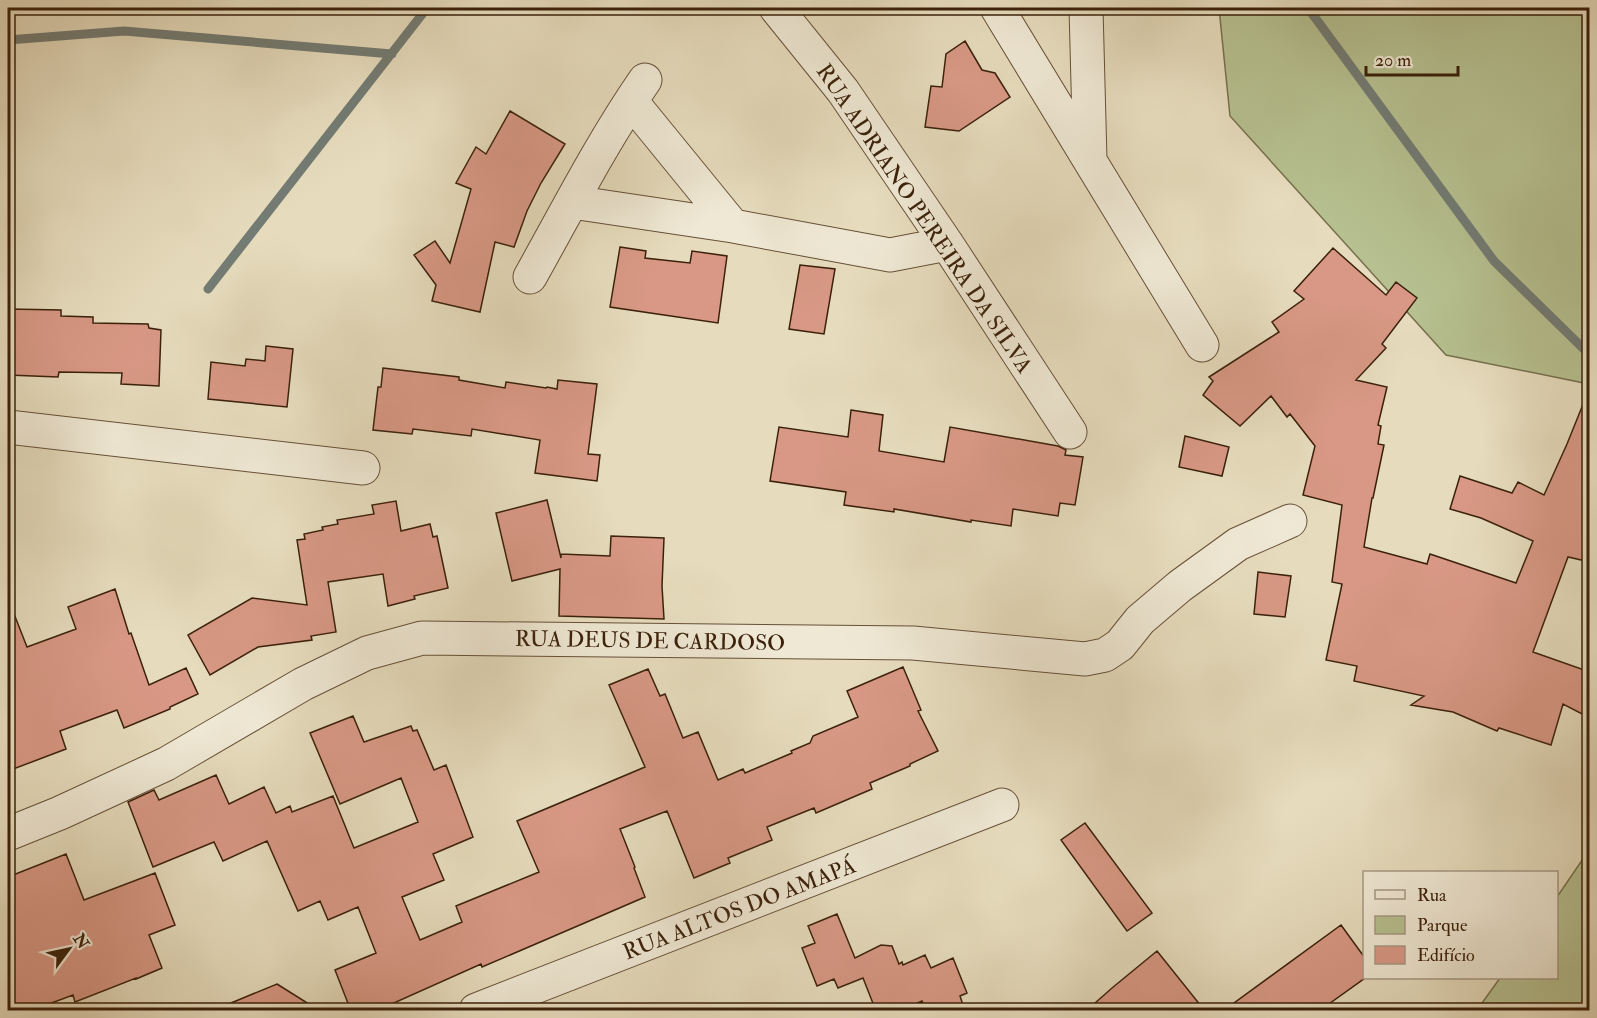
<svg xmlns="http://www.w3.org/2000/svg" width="1597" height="1018" font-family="'IM FELL Double Pica',serif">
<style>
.green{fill:#b6c090;stroke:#78704e;stroke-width:1.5}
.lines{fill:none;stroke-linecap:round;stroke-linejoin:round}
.stream{stroke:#737c74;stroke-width:9}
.building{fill:#d89885;stroke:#3b210b;stroke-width:1.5}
.minor-casing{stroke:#665038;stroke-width:35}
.minor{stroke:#efe8d4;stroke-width:33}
.labels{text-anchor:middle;stroke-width:5;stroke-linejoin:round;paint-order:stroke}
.street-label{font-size:22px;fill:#3b210b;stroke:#efe8d4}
</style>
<rect width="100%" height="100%" fill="#e6dcbd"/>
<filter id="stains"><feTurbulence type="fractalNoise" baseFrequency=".00333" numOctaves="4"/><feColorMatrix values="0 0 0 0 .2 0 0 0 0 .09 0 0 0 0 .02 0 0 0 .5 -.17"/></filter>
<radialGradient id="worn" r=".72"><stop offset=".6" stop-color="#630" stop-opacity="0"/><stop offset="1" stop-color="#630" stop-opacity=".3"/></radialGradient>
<path class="green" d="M1219,8H1589V384L1446,355L1230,116Z
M1589,850V1010H1477L1500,978H1556L1557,897Z"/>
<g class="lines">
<path class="stream" d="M1308,8L1494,261L1590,355
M8,40L124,31L392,54
M208,289L427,8"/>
</g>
<path class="building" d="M965,41L982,70L995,73L1010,97L959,131L925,127L931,86L942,87L946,54Z
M510,111L565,144L541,183L527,211L514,247L495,242L480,312L432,301L436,285L414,255L435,241L450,263L471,189L456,183L476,147L486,154Z
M620,247L646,251L645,258L690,263L692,251L727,256L718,323L610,307Z
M1333,248L1386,295L1396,282L1417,298L1382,344L1386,348L1356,380L1387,387L1378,425L1381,426L1378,444L1384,445L1373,498H1372L1364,547L1427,564L1430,554L1516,583L1533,541L1481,518L1450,509L1460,476L1512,493L1518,482L1544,495L1567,444L1588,392H1590V562L1568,557L1533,652L1590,672V718L1563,704L1551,745L1499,728L1497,731L1453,712L1411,705L1424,696L1354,681L1357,666L1326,660L1342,584L1332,582L1342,505L1303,495L1315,446L1290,414L1287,417L1271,396L1240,426L1203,395L1213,381L1209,377L1279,332L1272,322L1304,299L1294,291Z
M800,265L835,269L824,334L789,329Z
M8,309L61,310V316L93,317V323L148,324L149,328L161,330L159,386L121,384L122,373L59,372L58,377L8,375Z
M266,346L293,349L287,407L208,399L211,362L245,366L246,359L265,361Z
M383,368L459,377V380L505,388L506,382L546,388L547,387L557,389L558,380L597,384L588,454L600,455L597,481L535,473L540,440L472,429L471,436L413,429L412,434L373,430L378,387H381Z
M851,410L883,415L879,451L944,462L950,427L1058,446L1066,450L1065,455L1083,457L1075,505L1060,503L1058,516L1013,509L1011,526L971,520V522L894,509V512L844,505L846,492L770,481L779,427L848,437Z
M1185,436L1229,447L1222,476L1179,467Z
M547,500L561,558V554L610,556L611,536L664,538L662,586L664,619L559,616L560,569L512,581L496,513Z
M396,501L401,531L430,524L433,537L437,536L448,588L414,596L415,599L388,606L383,574L328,582L336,632L311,636L312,640L258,647L210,675L188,635L252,598L307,605L297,540L305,539L304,534L323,530L322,527L338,524L337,520L374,514L372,505Z
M1258,572L1291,576L1285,617L1254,614Z
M115,589L129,634L131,633L149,685L186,668L198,694L170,707V709L124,728L117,710L60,731L66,749L8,771V602L9,601L27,647L76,629L68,607Z
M903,667L921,710L918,711L938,751L910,764V766L870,783L872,789L816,813L814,808L767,827L772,840L728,858L730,863L694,878L667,811L620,829L635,867L634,868L645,897L482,967L481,964L376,1011H351L335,970L376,953L358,907L328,920L320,901L298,911L267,841L223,861L214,842L153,867L128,802L154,790L159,800L216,775L229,804L264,787L276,813L290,806L292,812L333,796L354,848L418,822L401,778L340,804L310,733L353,716L364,742L411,726L413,731L417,730L434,770L446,765L473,837L433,854L444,880L402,897L420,940L462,922L456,906L539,872L517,821L645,767L609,685L648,669L660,696L665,694L683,738L698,732L718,780L743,769L745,773L792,753L791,751L810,743L813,736L858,717L847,691Z
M1085,823L1152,913L1127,931L1061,840Z
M66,854L84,900L155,873L175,925L149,935L162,968L136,979V978L75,1002L73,995L30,1011H17L8,986V877Z
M837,914L855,958L881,945L892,946L899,964L902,962L903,965L925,955L931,968L953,958L967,993L960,996L965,1011H926L922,1001L899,1011H876L863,978L838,988L834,979L817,986L802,948L815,943L808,926Z
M1341,925L1365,958V978L1319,1011H1223Z
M1157,951L1205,1011H1086L1112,988Z
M277,984L320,1011H214V1010Z"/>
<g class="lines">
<g class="minor-casing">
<path id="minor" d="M776,8L843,91L947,244L1070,432
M997,8L1202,345
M1086,8L1090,160
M631,101L733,226
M572,202L733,226L890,255L947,244
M530,277C567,211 602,142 645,80
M8,427L363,468
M8,834L60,813L166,764L303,684L367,653L422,638L913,643L1085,659L1105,655L1120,645L1140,620L1180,586L1238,544L1290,521
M476,1010L1002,805"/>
</g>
<use href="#minor" class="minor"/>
</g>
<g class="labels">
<g class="street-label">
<text transform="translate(925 218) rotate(56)" y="8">RUA ADRIANO PEREIRA DA SILVA</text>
<text transform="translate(650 640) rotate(1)" y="8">RUA DEUS DE CARDOSO</text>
<text transform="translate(739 908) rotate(-21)" y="8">RUA ALTOS DO AMAPÁ</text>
</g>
</g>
<rect width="1597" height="1018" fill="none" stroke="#e6dcbd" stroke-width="30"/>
<rect x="9" y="9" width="1579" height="1000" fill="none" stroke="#3b210b" stroke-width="3"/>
<rect x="15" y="15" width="1567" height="988" fill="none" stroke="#3b210b" stroke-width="1.5"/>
<rect x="1363" y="871" width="195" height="108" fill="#efe8d4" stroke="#a79884" stroke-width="1.5"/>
<rect x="1375" y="890" width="30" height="9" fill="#efe8d4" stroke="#a79884" stroke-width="1.5"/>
<text x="1417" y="901" font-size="18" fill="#3b210b">Rua</text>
<rect x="1375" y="916" width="30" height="18" fill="#b6c090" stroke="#a79884" stroke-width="1.5"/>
<text x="1417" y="931" font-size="18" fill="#3b210b">Parque</text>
<rect x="1375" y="946" width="30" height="18" fill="#d89885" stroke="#a79884" stroke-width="1.5"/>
<text x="1417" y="961" font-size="18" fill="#3b210b">Edifício</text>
<g transform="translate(69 949) rotate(57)" stroke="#efe8d4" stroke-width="4.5" paint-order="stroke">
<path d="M0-4.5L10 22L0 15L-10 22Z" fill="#3b210b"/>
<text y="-9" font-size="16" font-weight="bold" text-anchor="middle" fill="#3b210b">N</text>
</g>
<path d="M1366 66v9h92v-9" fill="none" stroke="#3b210b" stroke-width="3"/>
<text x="1375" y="66" font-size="18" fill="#3b210b" stroke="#efe8d4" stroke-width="4.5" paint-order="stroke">20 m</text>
<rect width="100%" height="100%" filter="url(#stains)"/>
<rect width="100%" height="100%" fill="url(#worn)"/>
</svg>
